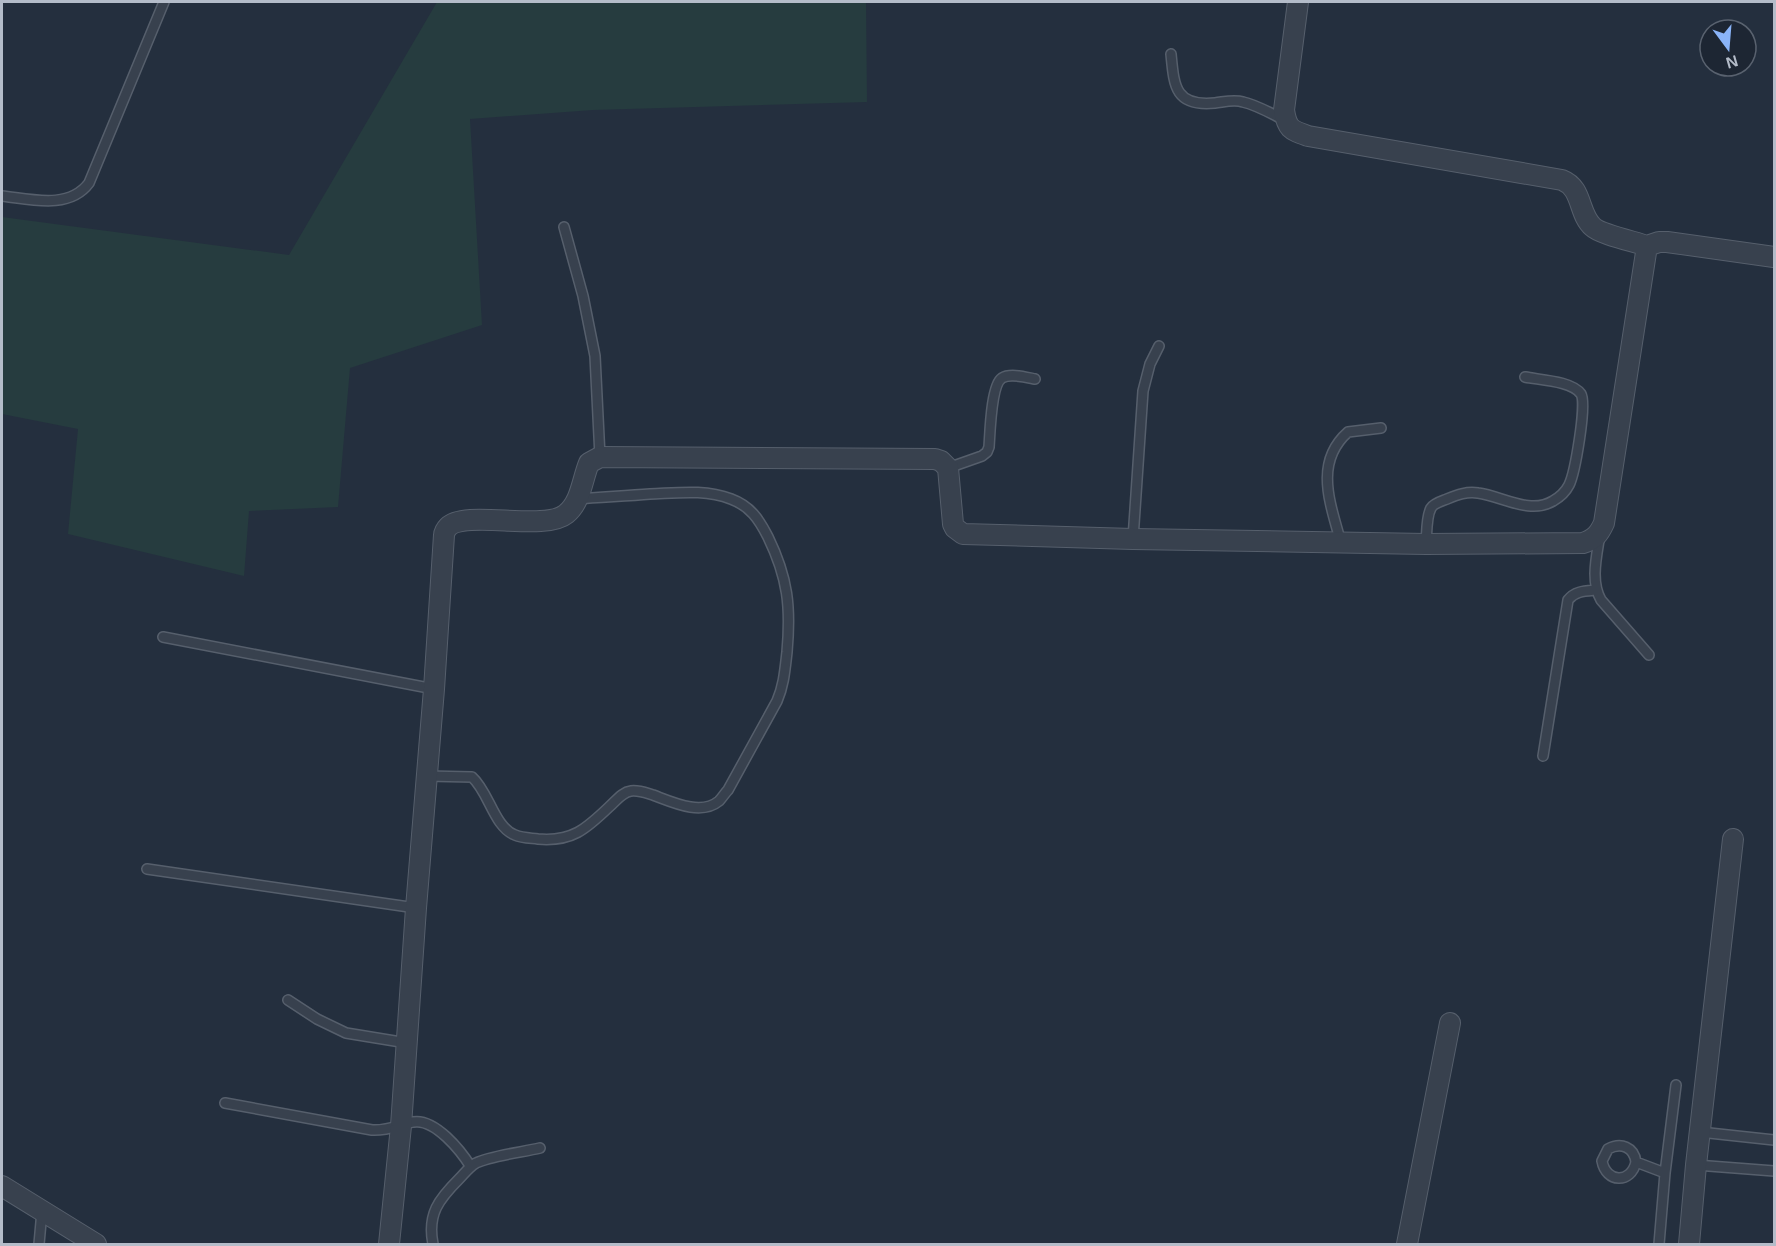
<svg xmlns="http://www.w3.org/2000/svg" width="1776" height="1246" font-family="Helvetica,sans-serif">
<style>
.green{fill:#263c3f}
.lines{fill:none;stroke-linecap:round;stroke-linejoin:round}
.service-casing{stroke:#565f6c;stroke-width:12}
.minor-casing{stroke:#565f6c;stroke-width:22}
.service{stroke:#38414e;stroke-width:9}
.minor{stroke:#38414e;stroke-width:20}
</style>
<rect width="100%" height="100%" fill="#242f3e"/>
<path class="green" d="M437,2H866L867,102L593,110L470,119L482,325L350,368L338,507L249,511L244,576L68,534L78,429L2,414V217L289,255Z"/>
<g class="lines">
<g class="service-casing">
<path id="service" d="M1171,54C1174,86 1175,107 1215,103C1224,102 1234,99 1243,102C1257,105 1272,114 1286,121
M2,196C30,199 69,210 89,183L164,2
M564,227L583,296L595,356L600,457
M948,468L982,456L987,452L989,447C990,434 991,385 1002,378C1010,373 1025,377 1035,379
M1600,534C1597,555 1590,581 1601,600L1649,655
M1133,539L1143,391L1150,364L1159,346
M1341,543C1331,505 1313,463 1348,432L1381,428
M1426,544C1427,534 1426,517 1431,508C1434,503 1442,501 1447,499C1457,495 1467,491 1478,493C1502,496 1530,515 1553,501C1560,497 1566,491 1569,485C1575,473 1587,404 1581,394C1572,381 1540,380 1525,377
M163,637L434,689
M1543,756L1568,600C1575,591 1585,591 1596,590
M427,776L472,777C489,792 494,827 515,835C522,838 530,838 538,839C572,842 586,829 609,807C616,801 622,792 631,791C639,790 646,793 653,795C672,802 701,816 719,801C722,798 725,793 728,790L777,701C784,685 785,669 787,652C791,607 788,578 768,537C759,519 750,506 731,499C705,489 677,493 650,494C626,496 601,497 577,499
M147,869L416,908
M288,1000L317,1019L346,1033L407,1043
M225,1103L372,1130C387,1131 399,1125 413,1122C435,1118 461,1151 471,1167
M1700,1132L1774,1140
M1636,1162C1634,1147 1621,1142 1608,1149L1602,1161C1606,1183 1631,1184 1636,1162L1665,1173
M1696,1165L1774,1171
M39,1244L42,1211
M433,1244C427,1214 439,1199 459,1179C464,1174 469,1167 476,1163C490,1156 523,1152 540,1148
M1659,1244L1665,1173L1676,1085"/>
</g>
<g class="minor-casing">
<path id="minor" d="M1298,2L1284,110C1287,129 1291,130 1308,136L1562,180C1583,188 1578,214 1593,227C1600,234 1636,242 1647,246
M2,1186L96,1244
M389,1244L401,1126L416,908L434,689L444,535C444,533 446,529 448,527C465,509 544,532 566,514C581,502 582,480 589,463L600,457L935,459L941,461L948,468L953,524L955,528L963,534L1133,539L1426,544L1583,543C1595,539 1599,534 1604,523L1647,246L1659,242H1667L1774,257
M1407,1244L1450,1023
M1689,1244L1696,1165L1733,839"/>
</g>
<use href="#service" class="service"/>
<use href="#minor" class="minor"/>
</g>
<rect width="1776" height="1246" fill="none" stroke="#b4bcc9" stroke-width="6"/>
<g transform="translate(1728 48) rotate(164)"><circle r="28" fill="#1d2633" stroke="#59626f" stroke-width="1.5"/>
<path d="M0-4.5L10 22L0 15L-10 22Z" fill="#8ab4f8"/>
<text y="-9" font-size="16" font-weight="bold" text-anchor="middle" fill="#b4bcc9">N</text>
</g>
</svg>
